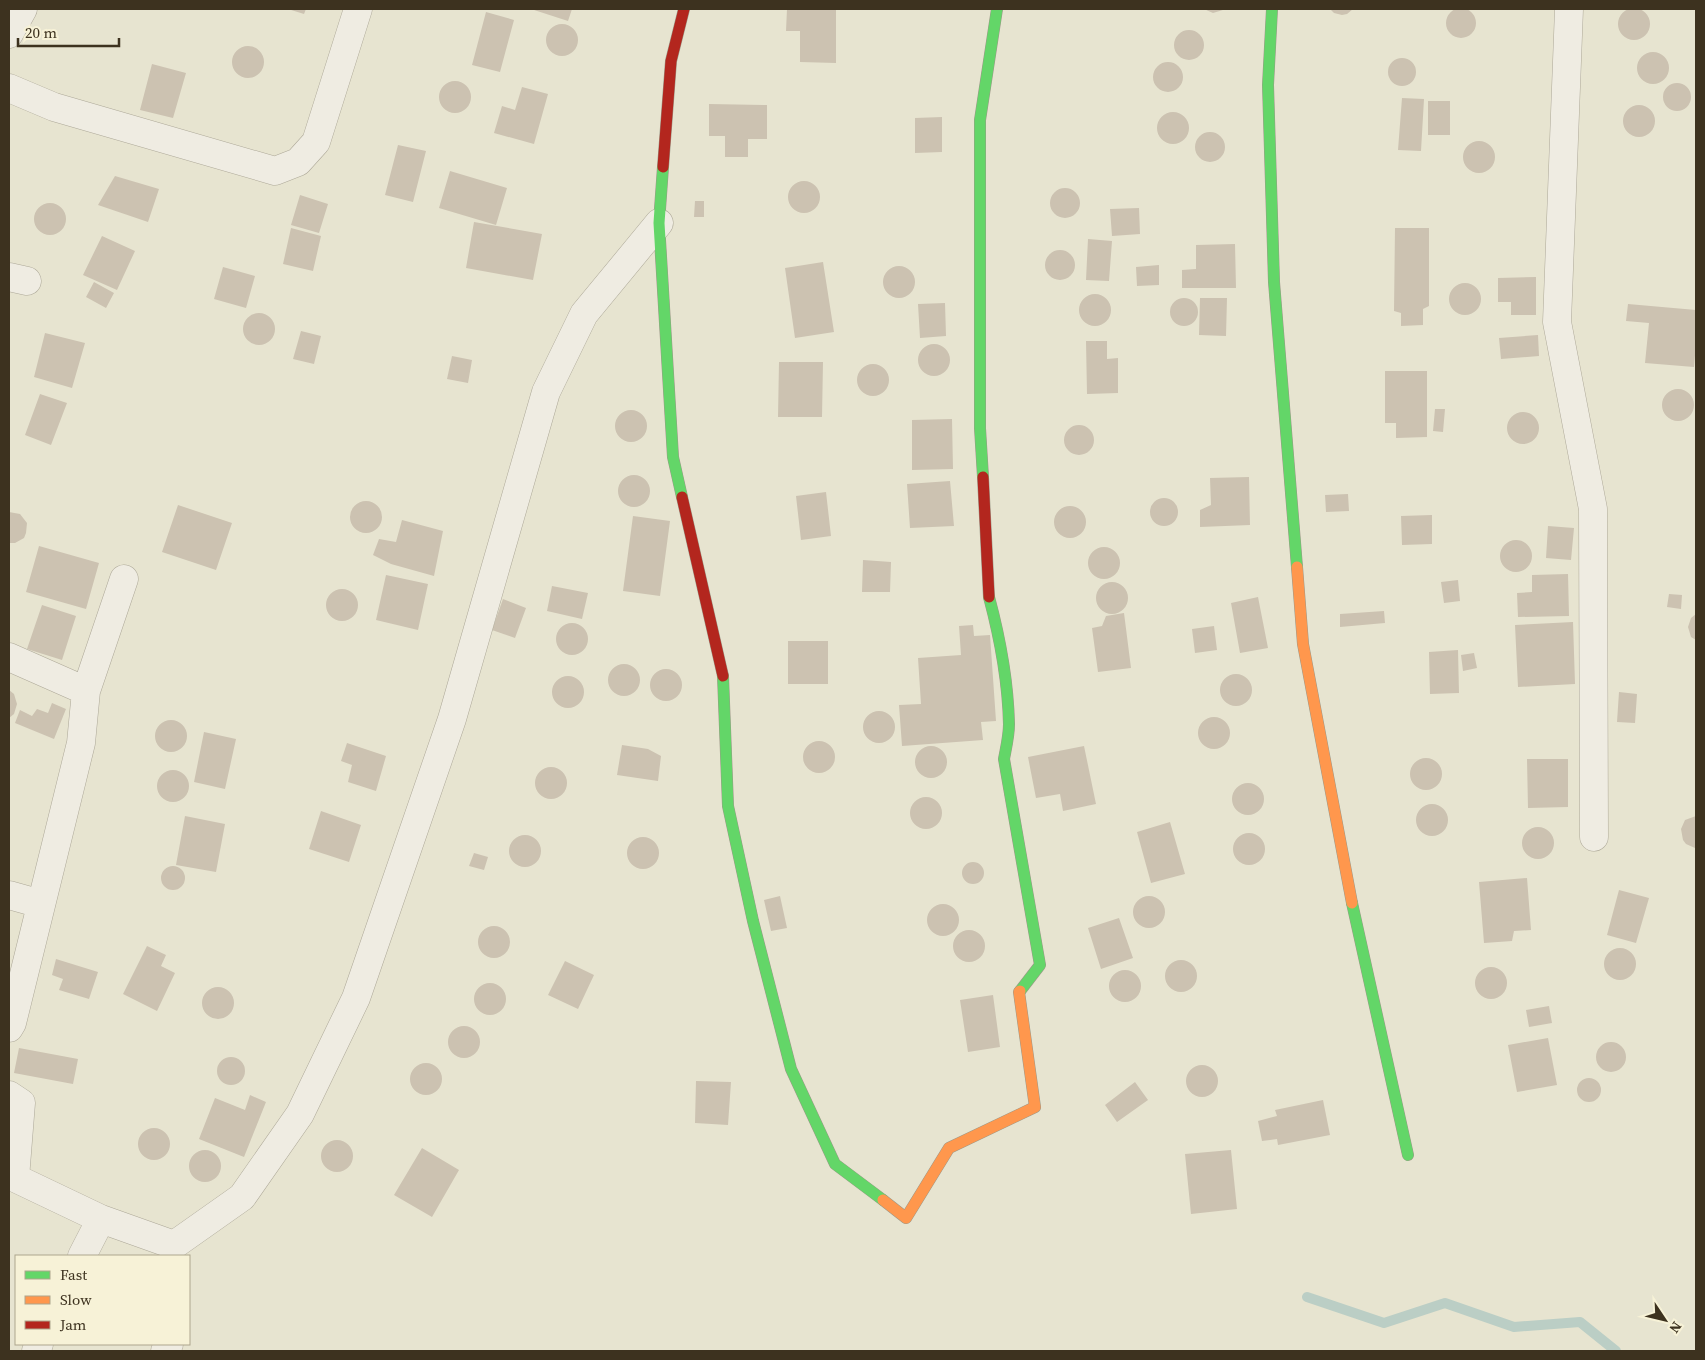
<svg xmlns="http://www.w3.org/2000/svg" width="1705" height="1360" font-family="'Source Serif 4',serif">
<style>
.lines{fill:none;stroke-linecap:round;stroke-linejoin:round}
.stream{stroke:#bbcec5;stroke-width:10}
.building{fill:#ccc2b1}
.street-casing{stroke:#ada898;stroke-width:29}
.fast-casing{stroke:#9c9888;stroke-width:12}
.slow-casing{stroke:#9c9888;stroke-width:12}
.jam-casing{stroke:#9c9888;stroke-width:12}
.street{stroke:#efece2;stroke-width:28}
.fast{stroke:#63d668;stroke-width:11}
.slow{stroke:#ff974d;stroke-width:11}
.jam{stroke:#b3261e;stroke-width:11}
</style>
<rect width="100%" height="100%" fill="#e7e4d0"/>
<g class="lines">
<path class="stream" d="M1307,1297L1384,1323L1445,1303L1514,1327L1580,1322L1616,1351"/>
</g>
<path class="building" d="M1446 23a15 15 0 1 1 30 0a15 15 0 1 1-30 0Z
M1618 24a16 16 0 1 1 32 0a16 16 0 1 1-32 0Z
M288,9H306L304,14Z
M531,9H572L568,21Z
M787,9H836V63L800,62V31H786Z
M1204,9H1226L1213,13Z
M1330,9H1353L1347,14L1342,15L1334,13Z
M486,12L514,20L500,72L472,65Z
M546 40a16 16 0 1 1 32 0a16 16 0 1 1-32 0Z
M1174 45a15 15 0 1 1 30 0a15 15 0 1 1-30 0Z
M232 62a16 16 0 1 1 32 0a16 16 0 1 1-32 0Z
M1637 68a16 16 0 1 1 32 0a16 16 0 1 1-32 0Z
M1388 72a14 14 0 1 1 28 0a14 14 0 1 1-28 0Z
M1153 77a15 15 0 1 1 30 0a15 15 0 1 1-30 0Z
M152,64L186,73L173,118L140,110Z
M439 97a16 16 0 1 1 32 0a16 16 0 1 1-32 0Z
M1663 97a14 14 0 1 1 28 0a14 14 0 1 1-28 0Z
M522,87L548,94L534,144L494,133L502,106L515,110Z
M1402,98L1424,99L1421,151L1398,150Z
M1428,101H1450V135H1428Z
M709,104L767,105V139H748V157H725V136H709Z
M1623 121a16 16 0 1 1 32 0a16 16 0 1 1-32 0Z
M1157 128a16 16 0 1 1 32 0a16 16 0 1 1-32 0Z
M942,117V152L915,153V118Z
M1195 147a15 15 0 1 1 30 0a15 15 0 1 1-30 0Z
M1463 157a16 16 0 1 1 32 0a16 16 0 1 1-32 0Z
M398,145L426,151L413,202L385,195Z
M450,171L507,188L496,225L439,208Z
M115,176L159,189L148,222L98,205Z
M788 197a16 16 0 1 1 32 0a16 16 0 1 1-32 0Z
M1050 203a15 15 0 1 1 30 0a15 15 0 1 1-30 0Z
M300,195L328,204L319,233L291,225Z
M695,201H704V217H694Z
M34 219a16 16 0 1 1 32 0a16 16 0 1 1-32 0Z
M1139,208L1140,234L1112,236L1110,209Z
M474,222L542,234L533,280L466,268Z
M291,228L321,236L313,271L283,264Z
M1395,228H1429V306L1423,309V325L1401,326V313L1394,311Z
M102,236L135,251L117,290L83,275Z
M1088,239L1112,241L1109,281L1086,280Z
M1235,244L1236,288H1182V270L1196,269V245Z
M1045 265a15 15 0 1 1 30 0a15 15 0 1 1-30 0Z
M823,262L834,332L795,338L785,268Z
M1159,265V285L1137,286L1136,267Z
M883 282a16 16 0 1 1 32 0a16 16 0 1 1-32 0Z
M223,267L255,276L246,308L214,299Z
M1536,277V315H1511V302H1498V278Z
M94,282L114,293L106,308L86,297Z
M1449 299a16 16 0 1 1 32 0a16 16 0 1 1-32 0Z
M1079 310a16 16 0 1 1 32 0a16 16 0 1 1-32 0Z
M1170 312a14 14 0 1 1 28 0a14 14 0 1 1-28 0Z
M1200,298H1227L1226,336L1199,335Z
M945,303L946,336L920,338L918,304Z
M1628,304L1696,310V344L1694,367L1645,363L1649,323L1626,321Z
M243 329a16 16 0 1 1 32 0a16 16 0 1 1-32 0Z
M301,331L321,336L314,364L293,359Z
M45,333L85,343L72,388L34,377Z
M1538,335L1539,356L1501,359L1499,338Z
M1086,341H1107V359L1118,358V393L1087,394Z
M918 360a16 16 0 1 1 32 0a16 16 0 1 1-32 0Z
M452,356L472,360L468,383L447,379Z
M779,362H823L822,417H778Z
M857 380a16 16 0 1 1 32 0a16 16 0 1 1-32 0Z
M1385,371H1427V437L1396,438V423H1385Z
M1662 405a16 16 0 1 1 32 0a16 16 0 1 1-32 0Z
M40,394L67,403L51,445L25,435Z
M1435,409H1445L1443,432L1433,431Z
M615 426a16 16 0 1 1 32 0a16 16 0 1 1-32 0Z
M1507 428a16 16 0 1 1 32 0a16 16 0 1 1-32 0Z
M952,419L953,469L912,470V420Z
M1064 440a15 15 0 1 1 30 0a15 15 0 1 1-30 0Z
M618 491a16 16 0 1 1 32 0a16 16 0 1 1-32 0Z
M1249,477L1250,525L1200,527V510L1211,505L1210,478Z
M950,481L954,526L910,528L907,484Z
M826,492L831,536L801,540L796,496Z
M1348,494L1349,511L1326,512L1325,495Z
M1150 512a14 14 0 1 1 28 0a14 14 0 1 1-28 0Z
M350 517a16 16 0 1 1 32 0a16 16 0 1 1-32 0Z
M178,505L232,523L216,570L162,552Z
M1054 522a16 16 0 1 1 32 0a16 16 0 1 1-32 0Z
M9,512L20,514L27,523L26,533L24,538L15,543H9Z
M1432,515V544L1402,545L1401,516Z
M633,516L670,521L660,596L623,591Z
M402,520L443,531L434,576L391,564L373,555L379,539L396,542Z
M1548,526L1574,528L1571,560L1546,558Z
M1500 556a16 16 0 1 1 32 0a16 16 0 1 1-32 0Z
M39,546L99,563L86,609L26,592Z
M1088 563a16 16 0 1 1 32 0a16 16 0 1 1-32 0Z
M863,560L891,562L890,592H862Z
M1568,574L1569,616L1518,617L1517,593L1532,592V575Z
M386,575L428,584L418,630L376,620Z
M1458,580L1460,601L1444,603L1441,582Z
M1096 598a16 16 0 1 1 32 0a16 16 0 1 1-32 0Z
M552,586L588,593L582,619L547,611Z
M326 605a16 16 0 1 1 32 0a16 16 0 1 1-32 0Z
M1669,594L1682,595L1681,609L1667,607Z
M1258,597L1268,648L1240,653L1231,603Z
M503,599L526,608L515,638L492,630Z
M42,605L76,616L62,660L27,649Z
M1384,611L1385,623L1340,627V614Z
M1124,613L1131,668L1098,672L1092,628L1102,626L1106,616Z
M1696,614V640L1691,637L1688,627L1691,618Z
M1573,622L1575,684L1518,687L1515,625Z
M556 639a16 16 0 1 1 32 0a16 16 0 1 1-32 0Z
M973,625L974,636L990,635L996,721L981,722L983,740L902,746L899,705L921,704L918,658L961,655L959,626Z
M1214,626L1217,650L1195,653L1192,629Z
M788,641H828V684H788Z
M1458,650L1459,693L1430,694L1429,652Z
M1474,653L1477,668L1463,671L1461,655Z
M608 680a16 16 0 1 1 32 0a16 16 0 1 1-32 0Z
M650 685a16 16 0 1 1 32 0a16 16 0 1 1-32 0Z
M1220 690a16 16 0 1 1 32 0a16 16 0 1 1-32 0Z
M552 692a16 16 0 1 1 32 0a16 16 0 1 1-32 0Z
M9,690L14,694L17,704L14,714L9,718Z
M1619,692L1637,694L1635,723L1617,722Z
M52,703L66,709L54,739L15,723L20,710L32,716L37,709L48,713Z
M863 727a16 16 0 1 1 32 0a16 16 0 1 1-32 0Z
M1198 733a16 16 0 1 1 32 0a16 16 0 1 1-32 0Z
M155 736a16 16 0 1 1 32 0a16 16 0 1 1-32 0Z
M204,732L236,739L225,789L194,782Z
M803 757a16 16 0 1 1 32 0a16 16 0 1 1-32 0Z
M347,743L386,756L376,791L348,782L352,765L341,761Z
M622,745L648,749L661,756L658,781L617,775Z
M1084,746L1096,804L1063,811L1060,794L1036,798L1028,757Z
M915 762a16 16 0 1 1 32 0a16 16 0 1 1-32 0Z
M1410 774a16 16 0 1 1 32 0a16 16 0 1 1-32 0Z
M1527,759H1568V807L1528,808Z
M535 783a16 16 0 1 1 32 0a16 16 0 1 1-32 0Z
M157 786a16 16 0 1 1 32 0a16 16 0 1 1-32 0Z
M1232 799a16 16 0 1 1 32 0a16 16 0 1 1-32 0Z
M910 813a16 16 0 1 1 32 0a16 16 0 1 1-32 0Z
M1416 820a16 16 0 1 1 32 0a16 16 0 1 1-32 0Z
M321,811L361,825L349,862L309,849Z
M185,816L225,824L216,872L176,865Z
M1696,816V848H1695L1686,844L1683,840L1681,829L1685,820Z
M1170,822L1185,874L1151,883L1137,832Z
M1522 843a16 16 0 1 1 32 0a16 16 0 1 1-32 0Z
M1233 849a16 16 0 1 1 32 0a16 16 0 1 1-32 0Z
M509 851a16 16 0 1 1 32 0a16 16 0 1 1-32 0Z
M627 853a16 16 0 1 1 32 0a16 16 0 1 1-32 0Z
M474,853L488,857L484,870L469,866Z
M962 873a11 11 0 1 1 22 0a11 11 0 1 1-22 0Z
M161 878a12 12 0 1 1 24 0a12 12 0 1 1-24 0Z
M1527,878L1531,930L1514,931L1512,941L1484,943L1479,882Z
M1619,890L1649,898L1636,943L1607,935Z
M780,896L787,928L771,931L764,900Z
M1133 912a16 16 0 1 1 32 0a16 16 0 1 1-32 0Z
M927 920a16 16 0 1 1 32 0a16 16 0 1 1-32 0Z
M1119,918L1133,958L1101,969L1088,928Z
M478 942a16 16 0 1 1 32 0a16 16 0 1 1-32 0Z
M953 946a16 16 0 1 1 32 0a16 16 0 1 1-32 0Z
M147,946L166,955L161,966L175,973L157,1011L123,994Z
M1604 964a16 16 0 1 1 32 0a16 16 0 1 1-32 0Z
M56,959L98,972L89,999L59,990L63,979L52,975Z
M1165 976a16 16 0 1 1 32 0a16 16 0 1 1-32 0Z
M565,961L594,975L578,1009L548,995Z
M1475 983a16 16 0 1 1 32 0a16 16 0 1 1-32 0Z
M1109 986a16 16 0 1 1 32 0a16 16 0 1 1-32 0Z
M474 999a16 16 0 1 1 32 0a16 16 0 1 1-32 0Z
M202 1003a16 16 0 1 1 32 0a16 16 0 1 1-32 0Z
M993,995L1000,1047L968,1052L960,1000Z
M1549,1006L1552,1023L1529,1027L1526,1010Z
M448 1042a16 16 0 1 1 32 0a16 16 0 1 1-32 0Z
M1548,1038L1557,1085L1517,1092L1508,1045Z
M1596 1057a15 15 0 1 1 30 0a15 15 0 1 1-30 0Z
M19,1048L78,1059L73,1084L14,1073Z
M217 1071a14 14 0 1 1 28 0a14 14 0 1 1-28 0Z
M410 1079a16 16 0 1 1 32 0a16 16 0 1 1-32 0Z
M1186 1081a16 16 0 1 1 32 0a16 16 0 1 1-32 0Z
M1577 1090a12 12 0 1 1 24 0a12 12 0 1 1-24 0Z
M696,1081L731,1082L728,1125L695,1123Z
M1135,1082L1148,1100L1117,1122L1105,1105Z
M250,1095L266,1102L244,1157L199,1139L215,1098L245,1110Z
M1323,1100L1330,1135L1278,1145L1277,1139L1262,1141L1258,1121L1277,1116L1275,1110Z
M138 1144a16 16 0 1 1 32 0a16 16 0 1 1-32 0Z
M321 1156a16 16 0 1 1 32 0a16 16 0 1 1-32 0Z
M422,1148L459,1170L432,1217L394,1195Z
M1231,1150L1237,1209L1191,1214L1185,1154Z
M189 1166a16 16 0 1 1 32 0a16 16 0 1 1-32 0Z"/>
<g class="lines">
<g class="street-casing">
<path id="street" d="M1569,9L1557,322L1593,509L1594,837
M9,34L23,9
M9,88L54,107L275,171L298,162L316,142L358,9
M9,277L27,281
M9,657L86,691
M9,895L41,904
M9,1028L12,1023L81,743L86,691L124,579
M9,1095L21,1103L15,1178L101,1219L174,1245
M174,1245L242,1197L300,1114L356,998L452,719L546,392L584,314L659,223
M82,1256L101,1219
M36,1351L39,1344
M165,1351L169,1344"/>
</g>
<g class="fast-casing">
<path id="fast" d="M1272,9L1268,85L1274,282L1297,567
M663,167L659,223L673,457L682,497
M983,477L980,428V120L997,9
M989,597C1000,638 1008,681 1009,724C1009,736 1006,748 1004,759L1040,965L1020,991
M723,676L728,806L753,921L791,1069L835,1164L883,1200
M1352,903L1408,1155"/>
</g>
<g class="slow-casing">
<path id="slow" d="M1297,567L1303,644L1352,903
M883,1200L906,1218L949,1148L1035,1107L1019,992L1020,991"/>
</g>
<g class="jam-casing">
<path id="jam" d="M663,167L671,61L684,9
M983,477L989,597
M682,497L723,676"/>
</g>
<use href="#street" class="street"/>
<use href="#fast" class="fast"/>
<use href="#slow" class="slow"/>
<use href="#jam" class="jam"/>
</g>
<rect width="1705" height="1360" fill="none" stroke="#3d321f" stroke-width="20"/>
<rect x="15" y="1255" width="175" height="90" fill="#f7f2d7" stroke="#ada58d"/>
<rect x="25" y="1271" width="25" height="8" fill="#63d668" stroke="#ada58d"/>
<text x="60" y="1280" font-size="15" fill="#3d321f">Fast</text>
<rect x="25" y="1296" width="25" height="8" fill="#ff974d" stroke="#ada58d"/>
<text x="60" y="1305" font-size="15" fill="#3d321f">Slow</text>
<rect x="25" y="1321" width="25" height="8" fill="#b3261e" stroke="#ada58d"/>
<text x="60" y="1330" font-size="15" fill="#3d321f">Jam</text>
<g transform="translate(1665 1320) rotate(125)" stroke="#f7f2d7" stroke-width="4" paint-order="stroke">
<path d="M0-4L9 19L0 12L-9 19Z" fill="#3d321f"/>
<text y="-8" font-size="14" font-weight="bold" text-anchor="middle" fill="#3d321f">N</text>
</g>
<path d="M18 38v8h101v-8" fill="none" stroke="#3d321f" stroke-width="2.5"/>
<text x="25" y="38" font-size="15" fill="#3d321f" stroke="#f7f2d7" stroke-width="4" paint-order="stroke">20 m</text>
</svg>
